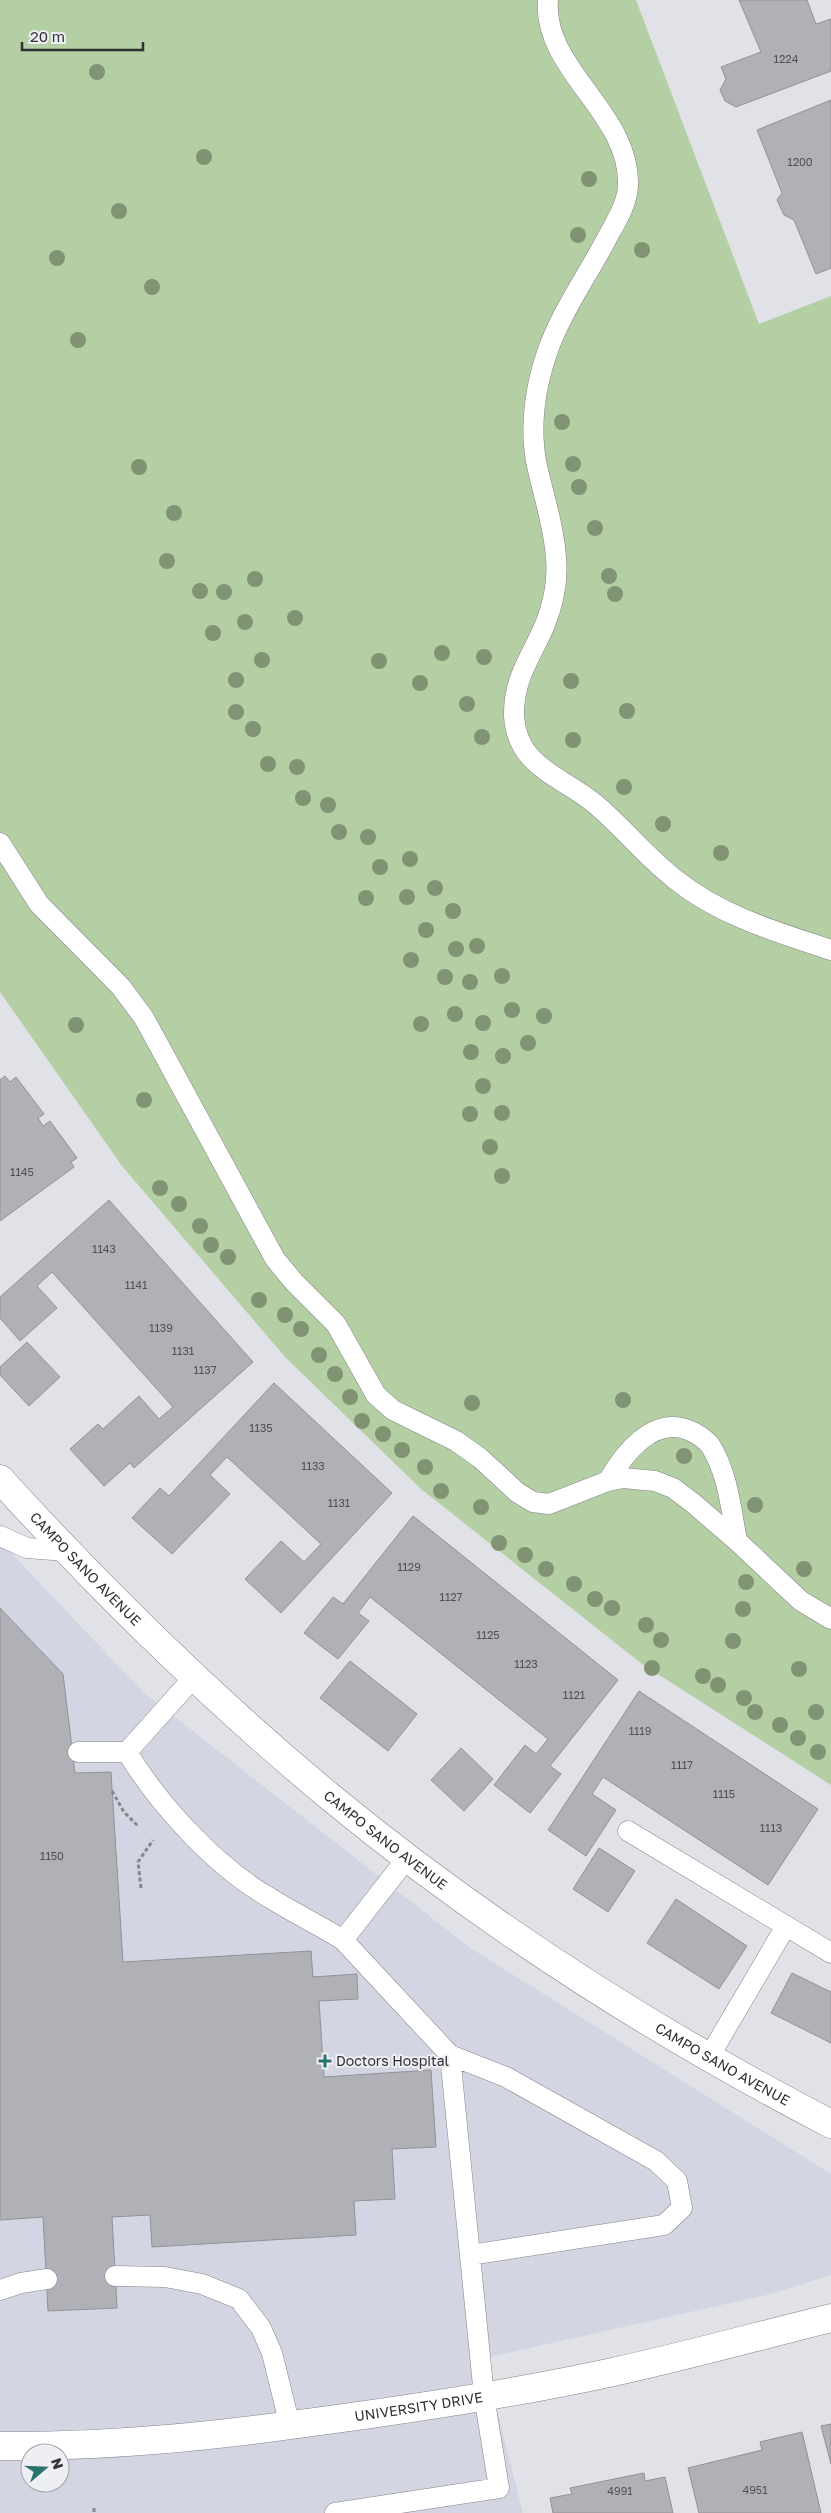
<svg xmlns="http://www.w3.org/2000/svg" width="831" height="2513" font-family="'Golos Text',sans-serif">
<style>
.built{fill:#d3d5e3;fill-rule:evenodd}
.green{fill:#b5cfa5}
.building{fill:#b0b1b7;stroke:#919297}
.lines{fill:none;stroke-linecap:round;stroke-linejoin:round}
.lane-casing{stroke:#838389;stroke-width:21}
.secondary-casing{stroke:#838389;stroke-width:29}
.path{stroke:#87878c;stroke-width:3;stroke-dasharray:4 2.5;stroke-linecap:butt}
.lane{stroke:#fff;stroke-width:20}
.secondary{stroke:#fff;stroke-width:28}
.tree{fill:#809373}
.poi-dot{fill:#2b746e;stroke:#eeeff5;stroke-width:2}
.labels{text-anchor:middle;stroke-width:4;stroke-linejoin:round;paint-order:stroke}
.number-label{font-size:11px;fill:#515155}
.street-label{font-size:14px;fill:#313134;stroke:#eeeff5}
.poi-label{font-size:14px;fill:#313134;stroke:#eeeff5;text-anchor:start}
</style>
<rect width="100%" height="100%" fill="#e1e2e8"/>
<path class="built" d="M0,1541L143,1692L469,1947L831,2174V2275L771,2294L484,2358L523,2513H0ZM30,2453H60V2483H30Z"/>
<path class="green" d="M0,0H636L759,324L831,296V1785L642,1664L421,1489L285,1357L122,1166L0,992Z"/>
<path class="building" d="M739,0H807L816,24L831,19V71L736,107L725,101L720,90L726,79L721,67L761,52Z
M831,100V268L816,274L794,220L784,215L777,200L782,193L757,130Z
M5,1076L10,1082L16,1077L44,1114L38,1118L43,1126L50,1121L77,1158L71,1162L74,1167L0,1221V1080Z
M109,1200L253,1362L134,1468L130,1463L104,1486L70,1449L98,1424L103,1429L139,1396L159,1419L173,1407L52,1272L37,1286L57,1308L20,1341L0,1318V1297Z
M27,1342L60,1377L29,1406L0,1375V1367Z
M274,1383L392,1493L281,1613L245,1579L281,1541L304,1562L321,1544L227,1457L210,1475L230,1494L172,1554L132,1518L160,1488L169,1496Z
M413,1516L618,1680L550,1766L561,1774L530,1813L494,1785L525,1745L536,1754L548,1739L370,1597L358,1613L369,1621L338,1659L304,1633L333,1597L343,1604Z
M0,1608L63,1674L75,1773L111,1772L123,1962L311,1951L313,1977L357,1974L358,1999L319,2001L324,2077L431,2070L436,2147L392,2149L395,2199L354,2201L356,2235L152,2247L150,2215L112,2217L117,2308L48,2311L43,2217L0,2220Z
M350,1661L417,1714L388,1751L320,1698Z
M639,1691L818,1809L768,1885L603,1777L592,1794L616,1810L586,1856L548,1830Z
M461,1748L493,1779L464,1811L431,1780Z
M599,1848L635,1871L608,1912L573,1889Z
M676,1899L747,1946L719,1989L647,1943Z
M792,1973L831,1992V2043L771,2013Z
M831,2424V2464L821,2426Z
M802,2432L821,2513H699L688,2468L762,2450L760,2442Z
M644,2473L645,2481L665,2477L673,2513H553L550,2498L572,2494L570,2488Z"/>
<g class="lines">
<g class="lane-casing">
<path id="lane" d="M548,0C542,69 631,113 628,186C627,205 615,223 606,240C587,276 562,311 548,350C535,386 529,428 537,466C544,497 554,527 556,558C558,580 554,601 546,622C533,655 513,677 514,716C517,767 561,776 594,803C623,827 646,857 676,880C721,916 777,932 831,950
M0,843L39,904L121,987L144,1018L275,1259L294,1282L336,1324L376,1395L393,1410L456,1441L480,1458L518,1493L533,1502L549,1504L608,1481L623,1478L655,1481L673,1488L693,1503L737,1541L801,1601L831,1619
M608,1481C623,1455 652,1416 688,1430C695,1432 705,1439 710,1445C728,1473 731,1509 737,1541
M0,1536L27,1548L66,1551
M194,1677L127,1752C159,1805 216,1867 270,1898C294,1913 319,1925 343,1940
M78,1752H127
M628,1831L831,1953
M408,1857L343,1940L450,2055L506,2077L656,2161L677,2181L682,2208L664,2225L470,2255
M709,2057L786,1926
M115,2276L165,2277L202,2284L239,2299L261,2328L272,2353L290,2426
M0,2290L21,2283L47,2279
M335,2513L499,2488L484,2396L450,2055"/>
</g>
<g class="secondary-casing">
<g id="secondary">
<path id="s1" d="M0,1479C103,1592 211,1698 329,1796C483,1923 654,2032 831,2124"/>
<path id="s2" d="M0,2446C108,2447 214,2436 321,2421C418,2408 517,2393 613,2372C686,2356 758,2336 831,2318"/>
</g>
</g>
<path class="path" d="M112,1791L124,1812L139,1827
M141,1888L138,1862L153,1840
M94,2508V2513"/>
<use href="#lane" class="lane"/>
<use href="#secondary" class="secondary"/>
</g>
<g class="tree">
<circle cx="97" cy="72" r="8"/>
<circle cx="204" cy="157" r="8"/>
<circle cx="589" cy="179" r="8"/>
<circle cx="119" cy="211" r="8"/>
<circle cx="578" cy="235" r="8"/>
<circle cx="642" cy="250" r="8"/>
<circle cx="57" cy="258" r="8"/>
<circle cx="152" cy="287" r="8"/>
<circle cx="78" cy="340" r="8"/>
<circle cx="562" cy="422" r="8"/>
<circle cx="573" cy="464" r="8"/>
<circle cx="139" cy="467" r="8"/>
<circle cx="579" cy="487" r="8"/>
<circle cx="174" cy="513" r="8"/>
<circle cx="595" cy="528" r="8"/>
<circle cx="167" cy="561" r="8"/>
<circle cx="609" cy="576" r="8"/>
<circle cx="255" cy="579" r="8"/>
<circle cx="200" cy="591" r="8"/>
<circle cx="224" cy="592" r="8"/>
<circle cx="615" cy="594" r="8"/>
<circle cx="295" cy="618" r="8"/>
<circle cx="245" cy="622" r="8"/>
<circle cx="213" cy="633" r="8"/>
<circle cx="442" cy="653" r="8"/>
<circle cx="484" cy="657" r="8"/>
<circle cx="262" cy="660" r="8"/>
<circle cx="379" cy="661" r="8"/>
<circle cx="236" cy="680" r="8"/>
<circle cx="571" cy="681" r="8"/>
<circle cx="420" cy="683" r="8"/>
<circle cx="467" cy="704" r="8"/>
<circle cx="627" cy="711" r="8"/>
<circle cx="236" cy="712" r="8"/>
<circle cx="253" cy="729" r="8"/>
<circle cx="482" cy="737" r="8"/>
<circle cx="573" cy="740" r="8"/>
<circle cx="268" cy="764" r="8"/>
<circle cx="297" cy="767" r="8"/>
<circle cx="624" cy="787" r="8"/>
<circle cx="303" cy="798" r="8"/>
<circle cx="328" cy="805" r="8"/>
<circle cx="663" cy="824" r="8"/>
<circle cx="339" cy="832" r="8"/>
<circle cx="368" cy="837" r="8"/>
<circle cx="721" cy="853" r="8"/>
<circle cx="410" cy="859" r="8"/>
<circle cx="380" cy="867" r="8"/>
<circle cx="435" cy="888" r="8"/>
<circle cx="407" cy="897" r="8"/>
<circle cx="366" cy="898" r="8"/>
<circle cx="453" cy="911" r="8"/>
<circle cx="426" cy="930" r="8"/>
<circle cx="477" cy="946" r="8"/>
<circle cx="456" cy="949" r="8"/>
<circle cx="411" cy="960" r="8"/>
<circle cx="502" cy="976" r="8"/>
<circle cx="445" cy="977" r="8"/>
<circle cx="470" cy="982" r="8"/>
<circle cx="512" cy="1010" r="8"/>
<circle cx="455" cy="1014" r="8"/>
<circle cx="544" cy="1016" r="8"/>
<circle cx="483" cy="1023" r="8"/>
<circle cx="421" cy="1024" r="8"/>
<circle cx="76" cy="1025" r="8"/>
<circle cx="528" cy="1043" r="8"/>
<circle cx="471" cy="1052" r="8"/>
<circle cx="503" cy="1056" r="8"/>
<circle cx="483" cy="1086" r="8"/>
<circle cx="144" cy="1100" r="8"/>
<circle cx="502" cy="1113" r="8"/>
<circle cx="470" cy="1114" r="8"/>
<circle cx="490" cy="1147" r="8"/>
<circle cx="502" cy="1176" r="8"/>
<circle cx="160" cy="1188" r="8"/>
<circle cx="179" cy="1204" r="8"/>
<circle cx="200" cy="1226" r="8"/>
<circle cx="211" cy="1245" r="8"/>
<circle cx="228" cy="1257" r="8"/>
<circle cx="259" cy="1300" r="8"/>
<circle cx="285" cy="1315" r="8"/>
<circle cx="301" cy="1329" r="8"/>
<circle cx="319" cy="1355" r="8"/>
<circle cx="335" cy="1374" r="8"/>
<circle cx="350" cy="1397" r="8"/>
<circle cx="623" cy="1400" r="8"/>
<circle cx="472" cy="1403" r="8"/>
<circle cx="362" cy="1421" r="8"/>
<circle cx="383" cy="1434" r="8"/>
<circle cx="402" cy="1450" r="8"/>
<circle cx="684" cy="1456" r="8"/>
<circle cx="425" cy="1467" r="8"/>
<circle cx="441" cy="1491" r="8"/>
<circle cx="755" cy="1505" r="8"/>
<circle cx="481" cy="1507" r="8"/>
<circle cx="499" cy="1543" r="8"/>
<circle cx="525" cy="1555" r="8"/>
<circle cx="546" cy="1569" r="8"/>
<circle cx="804" cy="1569" r="8"/>
<circle cx="746" cy="1582" r="8"/>
<circle cx="574" cy="1584" r="8"/>
<circle cx="595" cy="1599" r="8"/>
<circle cx="612" cy="1608" r="8"/>
<circle cx="743" cy="1609" r="8"/>
<circle cx="646" cy="1625" r="8"/>
<circle cx="661" cy="1640" r="8"/>
<circle cx="733" cy="1641" r="8"/>
<circle cx="652" cy="1668" r="8"/>
<circle cx="799" cy="1669" r="8"/>
<circle cx="703" cy="1676" r="8"/>
<circle cx="718" cy="1685" r="8"/>
<circle cx="744" cy="1698" r="8"/>
<circle cx="755" cy="1712" r="8"/>
<circle cx="816" cy="1712" r="8"/>
<circle cx="780" cy="1725" r="8"/>
<circle cx="798" cy="1738" r="8"/>
<circle cx="818" cy="1752" r="8"/>
</g>
<path class="poi-dot" d="M322.5 2053.5h5v5h5v5h-5v5h-5v-5h-5v-5h5z"/>
<g class="labels">
<g class="number-label">
<text x="786" y="63">1224</text>
<text x="800" y="166">1200</text>
<text x="22" y="1176">1145</text>
<text x="104" y="1253">1143</text>
<text x="136" y="1289">1141</text>
<text x="161" y="1332">1139</text>
<text x="183" y="1355">1131</text>
<text x="205" y="1374">1137</text>
<text x="261" y="1432">1135</text>
<text x="313" y="1470">1133</text>
<text x="339" y="1507">1131</text>
<text x="409" y="1571">1129</text>
<text x="451" y="1601">1127</text>
<text x="488" y="1639">1125</text>
<text x="526" y="1668">1123</text>
<text x="574" y="1699">1121</text>
<text x="640" y="1735">1119</text>
<text x="682" y="1769">1117</text>
<text x="724" y="1798">1115</text>
<text x="771" y="1832">1113</text>
<text x="52" y="1860">1150</text>
<text x="755" y="2494">4951</text>
<text x="620" y="2495">4991</text>
</g>
<g class="street-label">
<text dy="5" stroke="none"><textPath href="#s1" startOffset="124">CAMPO SANO AVENUE</textPath></text>
<text dy="5" stroke="none"><textPath href="#s1" startOffset="529">CAMPO SANO AVENUE</textPath></text>
<text dy="5" stroke="none"><textPath href="#s1" startOffset="934">CAMPO SANO AVENUE</textPath></text>
<text dy="5" stroke="none"><textPath href="#s2" startOffset="421">UNIVERSITY DRIVE</textPath></text>
</g>
<g class="poi-label">
<text x="336" y="2066">Doctors Hospital</text>
</g>
</g>
<g transform="translate(45 2468) rotate(71)"><circle r="24" fill="#eeeff5" stroke="#a2a3a8"/>
<path d="M0-4L9 19L0 12L-9 19Z" fill="#2b746e"/>
<text y="-8" font-size="14" font-weight="bold" text-anchor="middle" fill="#313134">N</text>
</g>
<path d="M22 42v8h121v-8" fill="none" stroke="#313134" stroke-width="2.5"/>
<text x="30" y="42" font-size="15" fill="#313134" stroke="#eeeff5" stroke-width="4" paint-order="stroke">20 m</text>
</svg>
